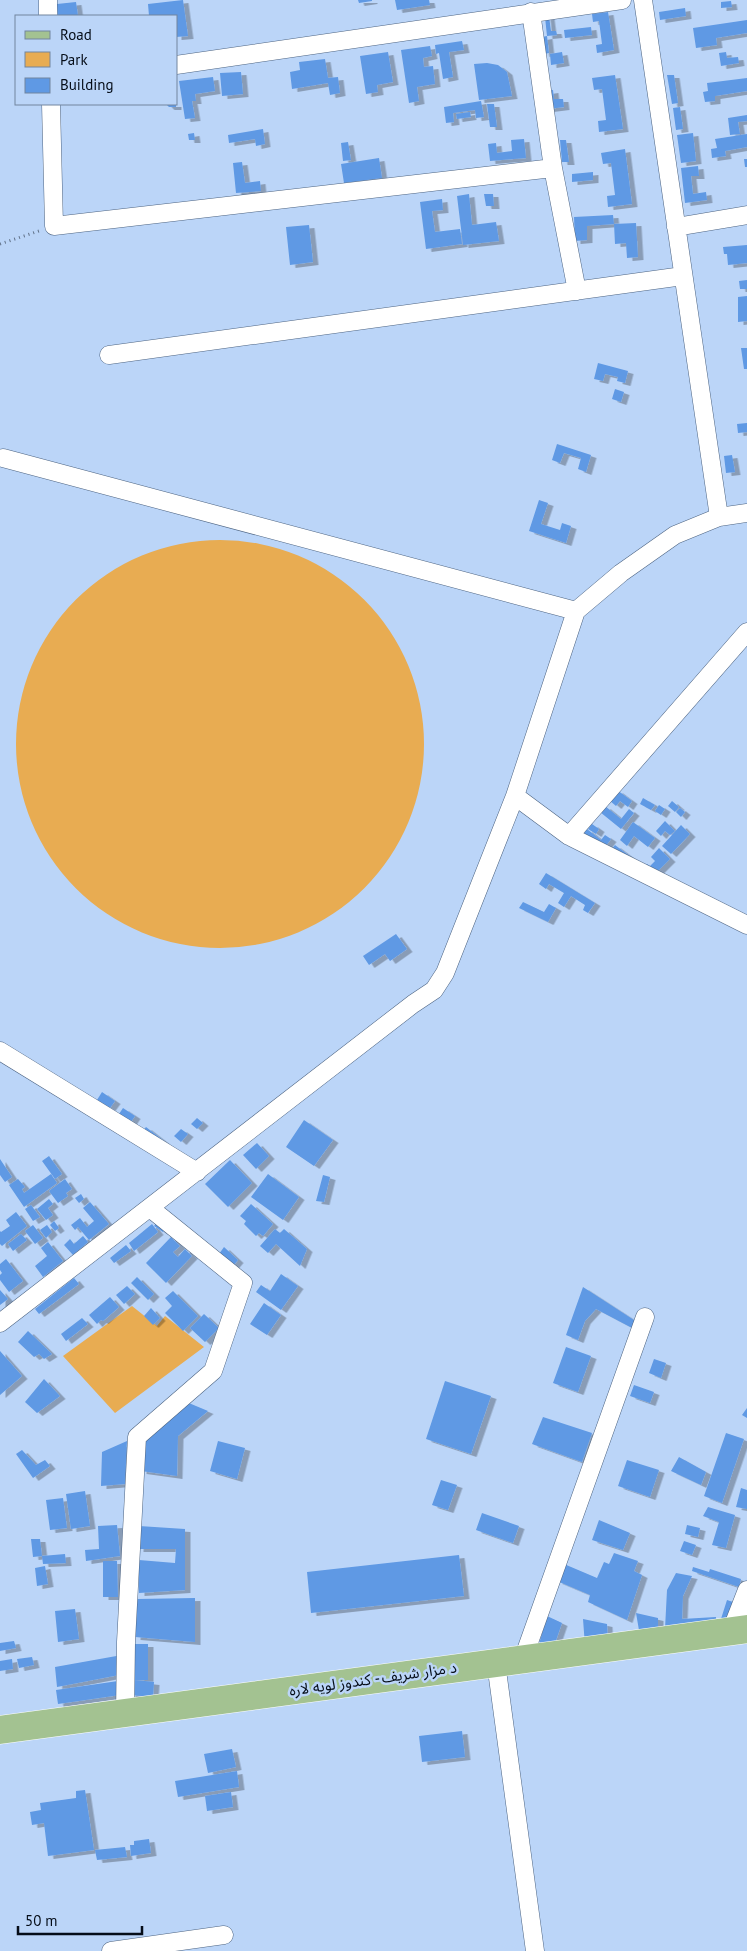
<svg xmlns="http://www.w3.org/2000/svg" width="747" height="1951" font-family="'PT Sans','Noto Sans Arabic',sans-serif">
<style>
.green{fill:#e8ac52}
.building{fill:#5f99e4;filter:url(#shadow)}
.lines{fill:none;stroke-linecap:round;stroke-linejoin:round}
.street-casing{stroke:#4d6482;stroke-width:19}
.primary-casing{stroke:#fff;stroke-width:29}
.path{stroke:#617289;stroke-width:3;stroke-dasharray:1 4;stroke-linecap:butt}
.street{stroke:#fff;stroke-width:18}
.primary{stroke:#a3c291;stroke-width:28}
.labels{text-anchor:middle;stroke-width:5;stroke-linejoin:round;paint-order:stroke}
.street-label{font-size:15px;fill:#050d18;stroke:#bbd5f8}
</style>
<defs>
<filter id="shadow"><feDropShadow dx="5.5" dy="3" stdDeviation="0" flood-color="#0004"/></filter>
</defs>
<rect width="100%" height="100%" fill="#bbd5f8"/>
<path class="green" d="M16 744a204 204 0 1 1 408 0a204 204 0 1 1-408 0Z
M132,1306L157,1326L165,1316L204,1347L115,1413L63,1356Z"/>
<path class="building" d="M183,0L188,36L176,37V16H149L148,4Z
M358,0H372V1L359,3Z
M395,0H429L430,5L397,10Z
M731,1L732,7L721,8V2Z
M76,2L78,16H58L57,4Z
M685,8L686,16L660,20L659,12Z
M608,12L614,50L597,53L596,45L602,44L599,21L593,22L592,14Z
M549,16L551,31H556L557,35L547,36L545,17Z
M747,20V33L716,38L717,45L696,48L693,28Z
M591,27L592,35L565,38L564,30Z
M547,36L549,53L544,54L541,37Z
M462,41L464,50L449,52L453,77L443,79L439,53L436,54L435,45Z
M430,46L432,56L423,58L424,67L433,66L435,84L417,87L419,101L409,103L401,50Z
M388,52L393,82L377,85L378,92L366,94L360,56Z
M562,52L564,63L551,65L550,54Z
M726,52L727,58L738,57L739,63L721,66L719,53Z
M325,59L328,78L338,77L340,93L330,95L328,83L292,89L290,72L300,70L299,62Z
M487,63L498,65L507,72L512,96L479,100L474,64Z
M241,72L243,94L222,96L220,73Z
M615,75L623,129L599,132L598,121L606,120L602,89L594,90L592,78Z
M667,75H674L678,103L672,104Z
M213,77L215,91L195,94L196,101H192L195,118L185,119L179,81Z
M747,78V91L715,96V101L705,102L703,92L708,91L707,83Z
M553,90L554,99H563L564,107L548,109L546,91Z
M481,101L484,117L476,118L475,110L453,113L454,122L446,123L444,107Z
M166,104H176V107H169Z
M487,104H494L497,127H490Z
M680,107L683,129L676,130L673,108Z
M470,112L471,117L457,119L456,114Z
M747,115V121L738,122L740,134L730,135L728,118Z
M263,129L265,144L256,146L255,139L229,143L228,135Z
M194,133L195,140H189L188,134Z
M693,133L696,161L681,163L677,135Z
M747,134V147L725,151L726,156L712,158L711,149L717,148L715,139Z
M524,139L526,158L490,161L488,144L496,143L497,153L512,151L511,140Z
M560,140H566L569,162H562Z
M348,142L351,160L343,161L341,143Z
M625,149L632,204L608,207L607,196L615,195L611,163L603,164L601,153Z
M379,158L382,178L344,183L341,164Z
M744,159H747V167H745Z
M242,162L245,183L260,181L261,191L236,193L233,163Z
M698,166L699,176H691L693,194L706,192L707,200L685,203L681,168Z
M593,172V180L572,182V174Z
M469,194L472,225L496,222L499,241L463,245L457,196Z
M484,194H493L494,206H486Z
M442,199L443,210L432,211L435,232L460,229L462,244L426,249L420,202Z
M613,215L614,224L587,226V240L575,241L574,217Z
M636,223L638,257L627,258L626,243L615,244L614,224Z
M309,225L313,262L290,265L286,227Z
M747,245V263L728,265L727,254H724L723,247Z
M747,280V289H740L739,281Z
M747,296V321L738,322V297Z
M741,348H747V369H744Z
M598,363L628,371L625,383L617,381L618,377L605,374L603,381L594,379Z
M615,389L624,392L621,402L612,399Z
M747,423V432L738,433L737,424Z
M557,444L591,455L586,472L578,469L581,458L564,453L560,463L552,460Z
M732,455L735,472L726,473L724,456Z
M539,500L548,503L541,524L560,530L562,523L571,526L566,543L529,531Z
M617,790L632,801L628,807L620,801L616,806L609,800Z
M643,798L655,805L651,810L640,804Z
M672,801L679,807L675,812L668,806Z
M659,805L665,809L661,815L655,811Z
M605,806L621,819L629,809L634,813L621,829L600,812Z
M680,808L685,812L681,817L676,812Z
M665,821L675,831L670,835L665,831L661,836L656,831Z
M633,822L655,838L648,847L634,836L627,846L620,840Z
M592,824L599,829L596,834L588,829Z
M681,825L690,834L671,854L662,846Z
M587,829L601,840L605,835L611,839L602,851L582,836Z
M615,845L631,857L626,864L610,851Z
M659,848L670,859L654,875L644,869L647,864L650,866L655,861L651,857Z
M546,873L595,903L588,913L583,910L585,905L571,896L564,907L558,903L564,893L549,884L546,889L539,884Z
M523,902L544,912L549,904L556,908L548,922L519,908Z
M396,934L407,949L390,961L385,954L369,965L363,956Z
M102,1092L115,1101L110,1108L97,1100Z
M123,1108L135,1116L129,1125L117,1117Z
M197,1118L203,1123L197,1129L191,1124Z
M304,1120L333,1140L314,1166L286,1147Z
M146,1127L164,1141L160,1147L141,1133Z
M181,1129L188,1134L181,1142L174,1136Z
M257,1143L269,1156L256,1169L243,1155Z
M49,1156L62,1174L55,1179L42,1161Z
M0,1159L12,1177L5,1182L0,1175Z
M230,1160L252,1183L228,1207L205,1184Z
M51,1174L57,1183L24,1207L9,1185L18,1179L25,1187L22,1189L24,1193Z
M268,1174L299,1197L283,1220L251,1197Z
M323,1175L330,1177L324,1202L316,1201Z
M65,1179L72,1189L66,1193L68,1196L58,1203L49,1191Z
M81,1194L84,1199L79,1203L75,1198Z
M49,1199L53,1204L48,1208L53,1215L46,1220L37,1209Z
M90,1202L109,1224L89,1240L78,1227L75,1230L71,1225L80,1218L87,1227L94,1221L83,1208Z
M251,1204L273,1224L263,1236L259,1233L256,1236L244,1224L246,1221L240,1216Z
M31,1205L40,1217L33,1221L25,1209Z
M16,1212L27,1226L2,1246L0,1244V1231L1,1232L10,1226L6,1220Z
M54,1221L59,1228L55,1231L50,1225Z
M158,1221L166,1228L163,1232L154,1226Z
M152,1224L158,1232L134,1251L129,1243Z
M33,1225L43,1238L35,1244L25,1231Z
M47,1225L52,1232L46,1238L40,1230Z
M275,1229L280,1233L284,1229L307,1249L300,1266L276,1244L268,1253L260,1246Z
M21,1234L27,1240L13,1251L8,1244Z
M83,1236L88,1242L73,1255L64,1245L70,1239L74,1244Z
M171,1237L180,1246L173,1252L178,1257L185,1249L192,1256L166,1283L146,1263Z
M48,1242L63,1261L43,1277L35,1266L47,1256L41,1248Z
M126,1245L131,1251L114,1263L110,1258Z
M224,1247L238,1260L233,1266L219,1254Z
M6,1259L23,1281L9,1292L0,1280V1275L2,1273L0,1270V1264Z
M281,1274L298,1286L281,1310L256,1292L261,1285L270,1291Z
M137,1277L154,1294L148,1300L131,1283Z
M74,1278L79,1284L39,1314L35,1309Z
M127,1286L135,1294L124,1304L116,1295Z
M583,1287L637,1322L634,1329L596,1309L585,1321L578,1340L566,1335Z
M0,1290L8,1299L0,1305Z
M173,1291L198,1316L183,1331L165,1313L172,1306L165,1298Z
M110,1297L119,1307L103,1321L101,1320L97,1324L89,1315Z
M264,1303L281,1315L267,1335L250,1324Z
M151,1308L160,1318L153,1325L144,1316Z
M204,1314L219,1328L205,1342L190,1328Z
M82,1318L88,1324L66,1341L61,1334Z
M28,1331L52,1354L44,1359L39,1354L34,1357L18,1342Z
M566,1347L591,1356L578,1392L553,1383Z
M0,1351L22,1376L0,1395Z
M654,1359L666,1363L661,1378L649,1373Z
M44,1379L60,1396L37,1413L25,1402Z
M445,1381L491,1396L471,1454L426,1439Z
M634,1385L654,1392L650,1403L630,1396Z
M184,1401L208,1411L178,1436L177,1476L141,1471L144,1441Z
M747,1408V1418L742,1415Z
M543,1417L592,1433L582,1462L532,1444Z
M726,1433L744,1439L722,1503L704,1496Z
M127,1441L125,1484L101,1486L102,1452Z
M218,1441L245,1448L237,1479L210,1471Z
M22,1450L36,1465L45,1460L50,1466L33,1478L16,1454Z
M679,1457L706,1472L701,1485L671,1471Z
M627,1460L659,1470L650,1497L618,1486Z
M441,1480L457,1485L448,1510L432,1505Z
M741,1488L747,1490V1509L736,1507Z
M85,1491L90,1526L71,1529L66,1494Z
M63,1498L67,1528L50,1530L46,1500Z
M708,1507L735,1515L726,1548L712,1545L719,1522L703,1516Z
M482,1513L519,1526L513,1543L476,1530Z
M599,1520L630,1533L623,1550L592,1540Z
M117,1525L120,1556L86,1561L85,1550L99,1549L98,1526Z
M687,1525L700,1528L698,1537L685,1534Z
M139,1526L185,1529V1590L139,1593V1560L175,1563L176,1549H138Z
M31,1539H40L42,1556L33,1557Z
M684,1541L696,1545L692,1555L680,1551Z
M614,1553L638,1561L634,1571L642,1575L627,1620L588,1602L590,1595L557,1581L564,1564L597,1578L604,1562L609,1564Z
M65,1554L66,1563L43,1564L42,1556Z
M459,1555L464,1596L311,1613L307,1572Z
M103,1561H117L118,1597H103Z
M45,1566L48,1584L37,1586L35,1568Z
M693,1567L709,1572L710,1569L741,1579L739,1587L692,1571Z
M676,1573L692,1576L683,1596L682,1619L716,1617V1627L665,1629L667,1590Z
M195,1598V1642L135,1637L137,1599Z
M727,1600L736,1603L728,1625L720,1622Z
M75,1609L79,1639L58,1642L55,1611Z
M636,1613L658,1618V1634L640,1636Z
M547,1616L562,1623L552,1652L539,1644Z
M583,1619L607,1624L608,1642L585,1646Z
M14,1641L16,1648L0,1651V1643Z
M131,1644H148V1680H135L154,1682L153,1697L130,1695Z
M122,1655L119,1675L57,1687L55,1667Z
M32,1657L34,1665L19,1668L17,1659Z
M12,1659L13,1669L0,1671V1661Z
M118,1681L120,1695L58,1704L56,1690Z
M462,1731L465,1757L422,1762L419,1736Z
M232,1749L236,1767L208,1773L204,1754Z
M237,1771L239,1787L178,1797L175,1781Z
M85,1790L94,1850L48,1856L44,1823L32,1825L30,1812L41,1810L40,1803L76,1798V1791Z
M231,1792L233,1807L207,1811L205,1796Z
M149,1839L151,1853L131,1856L130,1845H134V1841Z
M125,1847L127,1857L97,1860L95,1850Z"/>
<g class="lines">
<g class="street-casing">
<path id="street" d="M643,0L719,517
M531,12L553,168L577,291
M48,16V0
M176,65L622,0
M51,104L54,226L553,168
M676,227L747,215
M109,355L683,276
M3,458L576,611
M515,796L569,836L747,925
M569,836L747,632
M0,1051L197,1172
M0,1323L413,1004L434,990L445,973L515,796L576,611L621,573L675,535L719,517L747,513
M731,1631L747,1590
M523,1659L645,1317
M496,1663L535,1951
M125,1714L126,1642L137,1437L213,1371L243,1283L150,1208
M111,1951L224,1935"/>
</g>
<g class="primary-casing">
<path id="primary" d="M0,1730L747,1629"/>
</g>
<path class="path" d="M0,244L39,231"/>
<use href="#street" class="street"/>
<use href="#primary" class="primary"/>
</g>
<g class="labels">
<g class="street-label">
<text transform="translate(373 1679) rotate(-8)" y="5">د مزار شریف - کندوز لویه لاره</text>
</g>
</g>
<rect x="15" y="15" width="162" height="90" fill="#bbd5f8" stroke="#72859e"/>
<rect x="25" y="31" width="25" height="8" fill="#a3c291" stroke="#72859e"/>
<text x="60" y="40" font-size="15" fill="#050d18">Road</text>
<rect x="25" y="52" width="25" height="15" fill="#e8ac52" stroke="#72859e"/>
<text x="60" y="65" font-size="15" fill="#050d18">Park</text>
<rect x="25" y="78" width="25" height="15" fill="#5f99e4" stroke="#72859e"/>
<text x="60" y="90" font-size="15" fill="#050d18">Building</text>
<path d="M18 1926v8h124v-8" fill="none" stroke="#050d18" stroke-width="2.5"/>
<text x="25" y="1926" font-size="15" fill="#050d18" stroke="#bbd5f8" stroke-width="4" paint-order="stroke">50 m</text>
</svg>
